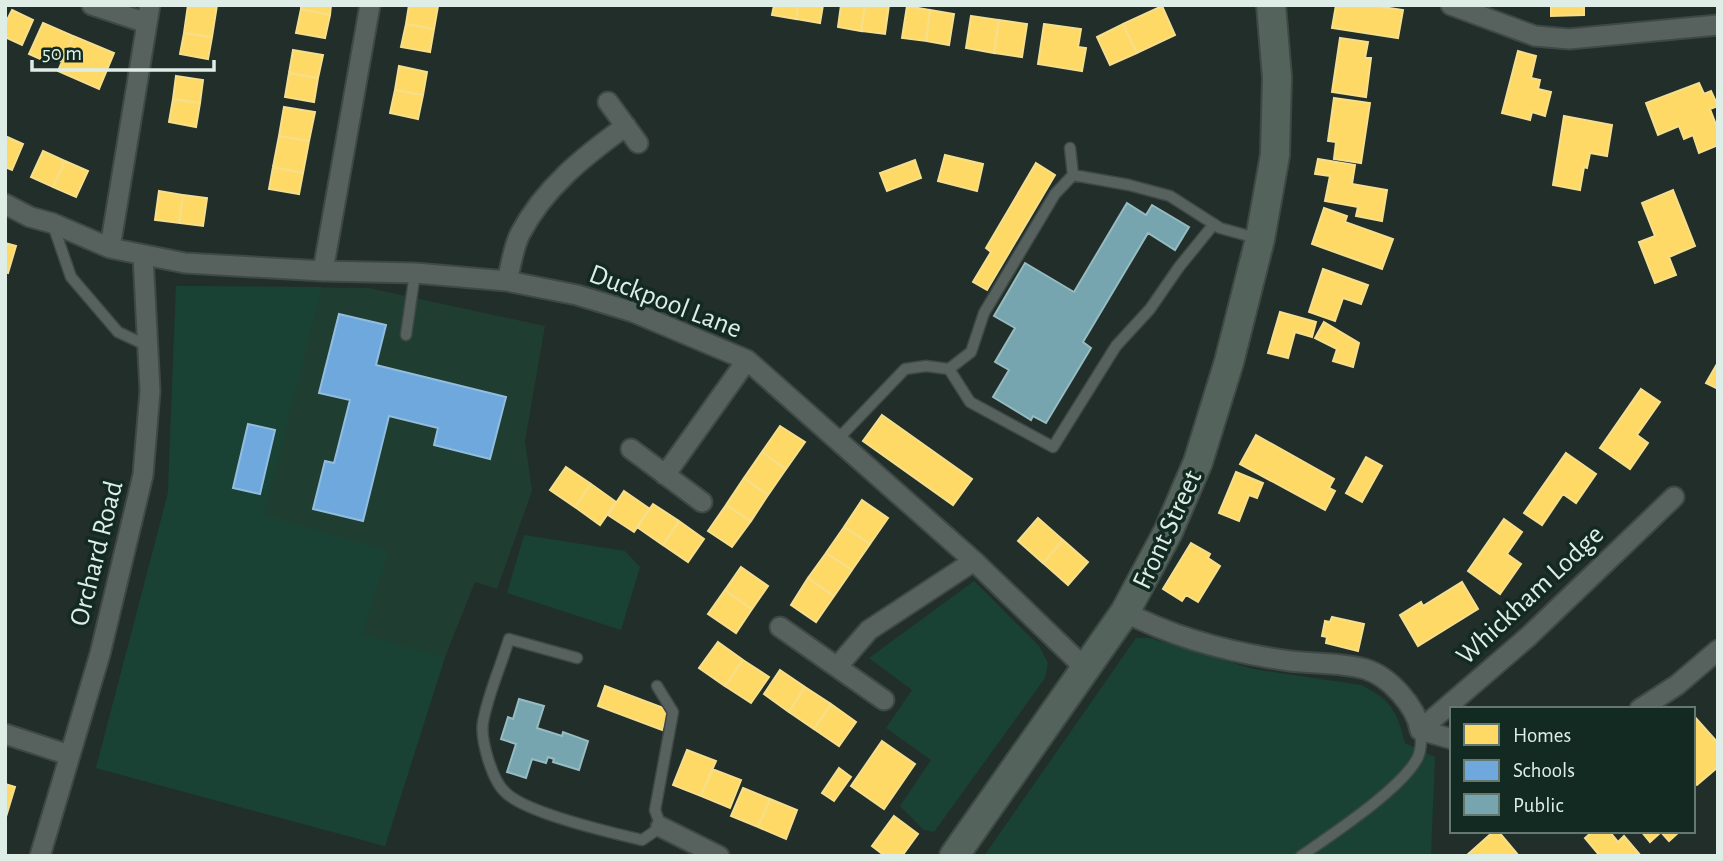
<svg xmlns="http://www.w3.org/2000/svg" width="1723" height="861" font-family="'Alegreya Sans',sans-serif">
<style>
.built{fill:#1f3d31}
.green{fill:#1a4234}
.homes{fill:#ffd966;stroke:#f5df8d;stroke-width:2}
.schools{fill:#6fa8dc;stroke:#91bddf;stroke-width:2}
.public{fill:#76a5af;stroke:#96bbc0;stroke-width:2}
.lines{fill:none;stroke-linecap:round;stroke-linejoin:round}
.service-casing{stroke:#3e4945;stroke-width:13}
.minor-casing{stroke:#3e4945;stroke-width:23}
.secondary-casing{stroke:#3e4945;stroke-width:32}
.service{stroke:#57615d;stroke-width:10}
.minor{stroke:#57615d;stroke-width:19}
.secondary{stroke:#55635d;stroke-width:28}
.labels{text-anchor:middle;stroke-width:7;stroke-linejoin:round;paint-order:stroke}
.street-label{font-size:28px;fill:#dfede7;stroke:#122a21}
</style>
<rect width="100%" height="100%" fill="#222e2a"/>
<path class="built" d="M176,286L369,288L545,326L525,441L532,491L497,589L475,582L445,657L385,846L96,768L168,493Z"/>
<path class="green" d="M176,286L322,287L264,514L388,551L363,634L445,657L385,846L96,768L168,493Z
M524,535L625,551L640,567L621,630L507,593Z
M974,581L1039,646L1048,663L1045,678L934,832L924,830L900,806L931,760L886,728L912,690L869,658Z
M1136,638H1150L1253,669L1361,685C1391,700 1397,711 1405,743L1435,757L1431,856H984Z"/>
<path class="homes" d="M188,5H217L212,37L184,33Z
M301,5H331L330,15L301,9Z
M409,5L438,6L434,29L406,24Z
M774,5H798L796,19L772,15Z
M798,5H823L820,23L796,19Z
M841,5H865L861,31L838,27Z
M865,5H889L885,34L861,31Z
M1336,5H1370L1403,10L1398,38L1332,28Z
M1551,5H1584V15L1551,16Z
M907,6L930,10L926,41L902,38Z
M1162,6L1175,35L1137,53L1123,24Z
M301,9L330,15L325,38L296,33Z
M12,10L33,20L22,45L5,37V24Z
M930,10L954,14L949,45L926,41Z
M971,16L999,20L994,53L966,48Z
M999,20L1027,24L1022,57L994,53Z
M43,23L73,36L62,62L42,54L40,59L29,54Z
M406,24L434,29L430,52L401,47Z
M1044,24L1081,29L1078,47L1086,48L1082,71L1038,64Z
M1123,24L1137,53L1110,65L1097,37Z
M184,33L212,37L208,59L180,54Z
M73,36L114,53L99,89L58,71Z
M1340,38L1368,42L1365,58H1371L1366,97L1332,92Z
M293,50L323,55L318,78L289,73Z
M1518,51L1536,56L1531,78L1540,80L1538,89L1551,92L1545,116L1532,112L1530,120L1502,113Z
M399,66L427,72L423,95L395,90Z
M289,73L318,78L314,102L285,97Z
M176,76L203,80L200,103L173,99Z
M1699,83L1704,94L1711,91L1718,106L1710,109L1718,130V145L1699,153L1693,135L1684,139L1679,126L1658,135L1646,103Z
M395,90L423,95L418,119L390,113Z
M1334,98L1370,103L1361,163L1334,159L1336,142L1328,141Z
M173,99L200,103L196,127L169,122Z
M284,107L315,112L309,141L279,136Z
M1564,116L1612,125L1607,156L1590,153L1587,168L1584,167L1580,190L1553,185Z
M5,136L23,144L12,170L5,167Z
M279,136L309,141L303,173L273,167Z
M43,151L65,161L53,187L31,177Z
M945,155L983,164L977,191L938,181Z
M1318,159L1355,165L1352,184L1387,190L1382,221L1356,216L1358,207L1325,201L1330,176L1315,174Z
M915,160L921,178L887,191L880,173Z
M65,161L88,171L76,197L53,187Z
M1036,163L1055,175L987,290L973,282L991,252L986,248Z
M273,167L303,173L299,194L269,189Z
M1673,190L1695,246L1669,257L1676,275L1655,283L1639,242L1655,236L1642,203Z
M159,191L183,195L179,223L155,220Z
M183,195L207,198L203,226L179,223Z
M1324,208L1347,216L1345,222L1393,239L1382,269L1312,244Z
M5,243L16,246L8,273L5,272Z
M1323,269L1368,285L1361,304L1343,298L1335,321L1309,312Z
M1280,312L1316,322L1312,337L1295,332L1288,358L1268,353Z
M1324,322L1359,343L1353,367L1333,361L1337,349L1315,338Z
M1717,364L1718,365V389L1706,383Z
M1641,389L1660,402L1637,435L1648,443L1630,469L1600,448Z
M882,415L972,479L953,505L863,441Z
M780,426L805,442L786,469L762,452Z
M1256,435L1334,479L1329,488L1335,491L1325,510L1240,464Z
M762,452L786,469L768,495L744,478Z
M1566,453L1596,474L1576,503L1563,494L1542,525L1524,513Z
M1366,457L1382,466L1362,502L1346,493Z
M566,467L591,484L575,507L550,490Z
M1236,472L1263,483L1257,498L1249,495L1239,521L1219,513Z
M744,478L768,495L751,521L726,505Z
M591,484L616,502L600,525L575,507Z
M624,491L650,509L634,532L608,515Z
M862,500L888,518L870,544L844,527Z
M653,504L679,521L663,545L637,527Z
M726,505L751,521L732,547L708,531Z
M1038,518L1063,540L1043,563L1018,541Z
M1504,519L1522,532L1507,554L1521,564L1500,594L1468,571Z
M679,521L704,539L688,562L663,545Z
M844,527L870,544L852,570L826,553Z
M1063,540L1088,562L1068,585L1043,563Z
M1191,543L1210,554L1208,558L1220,566L1198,602L1186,595L1182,601L1163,589Z
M826,553L852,570L834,596L808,578Z
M741,567L768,586L752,609L725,590Z
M808,578L834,596L816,622L791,605Z
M1462,582L1478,609L1418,646L1400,615L1421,602L1423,606Z
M725,590L752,609L736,633L708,614Z
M1332,617L1364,624L1358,651L1326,643L1327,637L1322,636L1325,621L1330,622Z
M718,642L743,660L725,686L699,668Z
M743,660L769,677L751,703L725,686Z
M780,670L805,687L789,712L764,694Z
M605,686L669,710L662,730L598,706Z
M805,687L831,704L814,729L789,712Z
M831,704L856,722L839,746L814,729Z
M1693,715L1718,743V767L1697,785L1693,781Z
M882,741L915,764L884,809L851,786Z
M687,750L716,761L701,796L673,785Z
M839,768L851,777L834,801L822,793Z
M712,769L741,780L730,808L701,796Z
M5,784L15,787L5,820Z
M743,788L770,799L758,827L731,816Z
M770,799L797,810L786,839L758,827Z
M894,816L918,834L902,856H885L872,846Z
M1494,831H1498L1519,856H1466Z
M1593,831H1609L1618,842L1624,836L1641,856H1600L1585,838Z
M1641,831H1680L1669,841L1661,832L1650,842Z"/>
<path class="schools" d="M339,314L386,325L376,365L506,397L490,459L434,445L438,428L389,416L363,521L313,509L325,461L334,463L350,400L319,393Z
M248,424L275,430L260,494L233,488Z"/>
<path class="public" d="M1127,203L1146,215L1152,205L1189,227L1175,250L1148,233L1083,342L1091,348L1046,423L1033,416L1031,420L993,397L1009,370L995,362L1015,328L994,316L1025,263L1074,292Z
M519,699L544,706L537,728L562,736L563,732L588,741L579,770L553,762L554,759L548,757L546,763L532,759L526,778L507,772L516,744L501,739L508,717L513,719Z"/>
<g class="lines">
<g class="service-casing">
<path id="service" d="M1070,148L1073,175L1129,185L1170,196L1220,228L1256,238
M53,225L71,277L118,332L148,346
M406,335L415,273
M949,369L971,352L984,313L1055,194L1073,175
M837,440L905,369L926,366L949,369L970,402L1053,447L1116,346L1150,309L1179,267L1214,224
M577,658L509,639C501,666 488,694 483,722C480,739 492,780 505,792C525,813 612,833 642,840L661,827L655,810L673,712L657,686
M1301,856C1331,835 1403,788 1418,757C1422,748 1421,739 1420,730"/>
</g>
<g class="minor-casing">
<path id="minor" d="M92,5L147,23
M1451,5L1535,36L1569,39L1718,25
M608,102L638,143
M5,204L30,217L52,223L110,248L185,263L323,271L415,273L507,281L577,295L633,312L747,360L974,561L1086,669
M110,248L150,5
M323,271L370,5
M507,281C511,266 513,248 520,234C544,188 584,156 626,126
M631,449L702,502
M665,475L747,360
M1125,612C1177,639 1232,653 1290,661C1315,664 1340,662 1365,669C1389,676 1416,706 1420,730
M780,627L884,700
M837,667L869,630L974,561
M1640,709L1677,685L1718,650
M1420,730L1529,636L1674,497
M1420,730L1452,739
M5,734L69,755
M661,827L719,856
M40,856L100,654L143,475L150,391L143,255"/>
</g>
<g class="secondary-casing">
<path id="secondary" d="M954,856L1125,612L1168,532L1198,462L1229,362L1260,239L1275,155L1277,77L1271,5"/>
</g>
<use href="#service" class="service"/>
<use href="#minor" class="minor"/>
<use href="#secondary" class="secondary"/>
</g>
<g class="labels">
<g class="street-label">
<text transform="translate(666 300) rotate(21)" y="10">Duckpool Lane</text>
<text transform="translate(1166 529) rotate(-65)" y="10">Front Street</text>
<text transform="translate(95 553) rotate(-76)" y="10">Orchard Road</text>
<text transform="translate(1529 594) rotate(-43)" y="10">Whickham Lodge</text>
</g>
</g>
<rect width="1723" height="861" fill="none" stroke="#dfede7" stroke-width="14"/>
<rect x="1450" y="707" width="245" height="126" fill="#122a21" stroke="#647870" stroke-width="2"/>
<rect x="1464" y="724" width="35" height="21" fill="#ffd966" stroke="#647870" stroke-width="2"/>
<text x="1513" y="742" font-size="21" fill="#dfede7">Homes</text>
<rect x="1464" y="760" width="35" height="21" fill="#6fa8dc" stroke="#647870" stroke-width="2"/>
<text x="1513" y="777" font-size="21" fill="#dfede7">Schools</text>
<rect x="1464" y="794" width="35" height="21" fill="#76a5af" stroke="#647870" stroke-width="2"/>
<text x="1513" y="812" font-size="21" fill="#dfede7">Public</text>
<path d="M32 60v10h182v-10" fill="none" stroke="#dfede7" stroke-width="3.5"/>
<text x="42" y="60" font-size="21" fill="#dfede7" stroke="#122a21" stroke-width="5" paint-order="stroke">50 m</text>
</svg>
